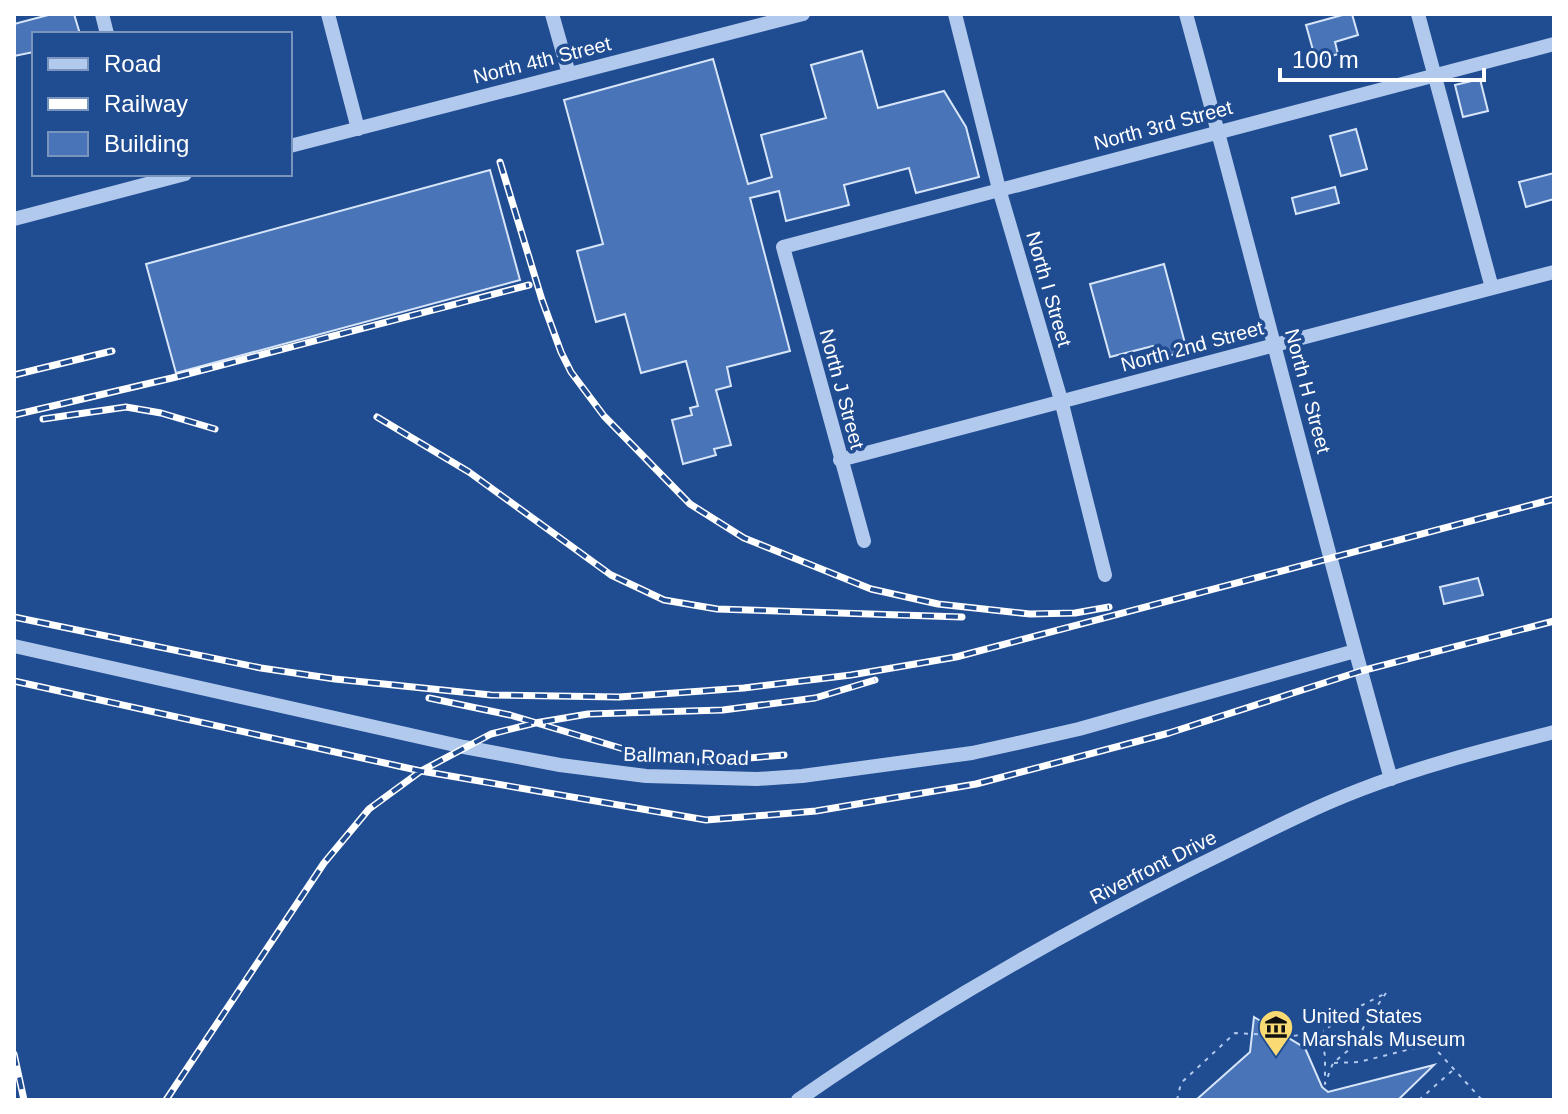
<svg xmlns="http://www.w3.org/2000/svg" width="1568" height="1114" font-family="Arial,sans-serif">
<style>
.building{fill:#4975b8;stroke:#d7e5f9;stroke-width:2}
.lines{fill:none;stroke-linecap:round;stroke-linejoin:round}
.path{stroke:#b1c9ed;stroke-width:2;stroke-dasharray:4 6;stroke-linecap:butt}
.minor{stroke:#b1c9ed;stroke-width:14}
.rail-casing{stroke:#fff;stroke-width:7}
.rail{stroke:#204c91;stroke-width:4;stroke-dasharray:12;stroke-linecap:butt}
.labels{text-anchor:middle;stroke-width:7;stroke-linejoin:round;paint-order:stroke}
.street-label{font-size:20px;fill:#fff;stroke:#204c91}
.poi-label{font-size:20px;fill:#fff;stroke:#204c91;text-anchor:start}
</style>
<rect width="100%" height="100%" fill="#204c91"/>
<path class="building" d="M52,14H74L80,34H34V52L14,56V24Z
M1346,14H1352L1358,35L1335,42L1338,54L1316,61L1306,25Z
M862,51L878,108L944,91L966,127L979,177L916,193L909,168L844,185L849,205L786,221L779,191L750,198L790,351L727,367L731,386L716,390L731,445L714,449L716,455L683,464L672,420L692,415L690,408L698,406L686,361L641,373L625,314L596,322L577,251L603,244L564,100L713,59L748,184L772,177L761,135L826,118L811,65Z
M1480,79L1488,111L1463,117L1455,85Z
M1356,129L1367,169L1341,176L1330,136Z
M490,170L520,280L176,373L146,264Z
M1554,173V199L1526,207L1519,182Z
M1335,187L1339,203L1296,214L1292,198Z
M1164,264L1187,351L1157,359L1153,346L1110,357L1090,284Z
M1478,578L1483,595L1444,604L1440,587Z
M1254,1017L1305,1048L1322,1087L1328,1092L1434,1065L1398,1100H1196L1250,1052Z"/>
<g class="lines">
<path class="path" d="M1386,993L1365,1024L1356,1044L1333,1063L1325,1084V1056L1322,1040L1325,1031L1339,1017Z
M1334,1063L1359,1062L1431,1044L1482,1100
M1177,1100L1181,1083L1235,1033L1293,1036L1324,1031
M1419,1100L1453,1070"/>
<path class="minor" d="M102,14L107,34
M328,14L358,129
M552,14L569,74
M955,14L999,189L1061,400L1105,575
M1186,14C1256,269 1319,525 1391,779
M1418,14L1492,288
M290,146L803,14
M14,219L185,174
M840,460C1078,395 1316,335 1554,272
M864,541L783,247L1554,44
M14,646L464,747L560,765L646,776L757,779L802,776L972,753L1013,744L1079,729L1355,651
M798,1100C923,1013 1055,937 1191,869C1247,842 1304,811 1362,789C1424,765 1489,749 1554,732"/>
<g class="rail-casing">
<path id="rail" d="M500,162L542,300L561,352L571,372L604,416L690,504L744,538L871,589L938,604L1030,614L1075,613L1109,607
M14,375L112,351
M14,415L172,378L529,285
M377,417L469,472L611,575L664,600L717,609L962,617
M43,419L126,407L161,413L215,429
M14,617L261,668L335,679L491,695L619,697L744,688L851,675L956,657L1554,499
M14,681L421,771L706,820L816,811L976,784L1169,733L1361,671L1554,621
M429,698L510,715L627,750L670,759L701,762L784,755
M14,1054L24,1100
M166,1100L324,863L369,809L421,771L491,734L535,723L588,714L723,710L815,698L875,680"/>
</g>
<use href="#rail" class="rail"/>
</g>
<defs>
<g id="museum-pin" transform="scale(1.8)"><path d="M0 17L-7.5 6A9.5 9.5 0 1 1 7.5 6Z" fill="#fada72" stroke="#204c91"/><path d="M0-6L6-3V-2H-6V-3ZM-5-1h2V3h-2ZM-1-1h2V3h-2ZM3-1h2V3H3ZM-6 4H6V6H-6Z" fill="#111"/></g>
</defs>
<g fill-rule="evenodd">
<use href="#museum-pin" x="1276" y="1027"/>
</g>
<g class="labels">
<g class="street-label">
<text transform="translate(542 60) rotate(-14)" y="7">North 4th Street</text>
<text transform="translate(1163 125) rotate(-15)" y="7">North 3rd Street</text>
<text transform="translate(1049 289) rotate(74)" y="7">North I Street</text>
<text transform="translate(1192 346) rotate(-15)" y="7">North 2nd Street</text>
<text transform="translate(842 389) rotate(75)" y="7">North J Street</text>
<text transform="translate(1308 391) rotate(75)" y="7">North H Street</text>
<text transform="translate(686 756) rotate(2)" y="7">Ballman Road</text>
<text transform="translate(1153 867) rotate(-27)" y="7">Riverfront Drive</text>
</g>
<g class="poi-label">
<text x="1302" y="1023">United States<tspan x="1302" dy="23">Marshals Museum</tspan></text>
</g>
</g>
<rect width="1568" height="1114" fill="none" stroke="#ffffff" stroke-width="32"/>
<rect x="32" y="32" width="260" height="144" fill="#204c91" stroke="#7994bd" stroke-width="2"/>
<rect x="48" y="58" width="40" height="12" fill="#b1c9ed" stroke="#7994bd" stroke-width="2"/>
<text x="104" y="72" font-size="24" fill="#ffffff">Road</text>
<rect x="48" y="98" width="40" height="12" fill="#ffffff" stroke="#7994bd" stroke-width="2"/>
<text x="104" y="112" font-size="24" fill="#ffffff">Railway</text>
<rect x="48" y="132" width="40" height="24" fill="#4975b8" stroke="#7994bd" stroke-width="2"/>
<text x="104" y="152" font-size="24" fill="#ffffff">Building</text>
<path d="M1280 68v12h204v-12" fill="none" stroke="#ffffff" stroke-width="4"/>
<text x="1292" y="68" font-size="24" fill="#ffffff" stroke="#204c91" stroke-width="6" paint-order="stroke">100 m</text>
</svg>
